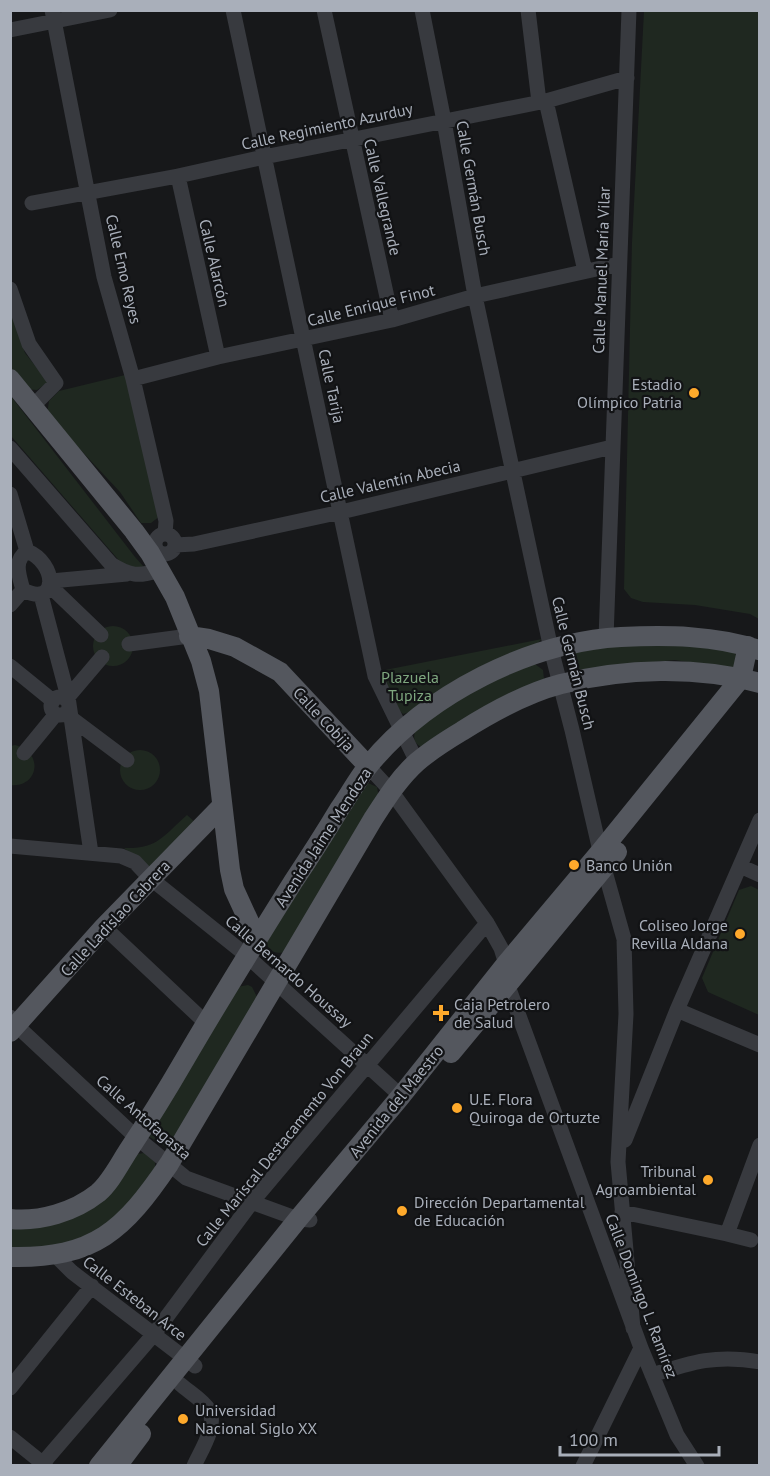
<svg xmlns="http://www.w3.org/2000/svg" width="770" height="1476" font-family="'PT Sans',sans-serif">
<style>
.green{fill:#1f2820}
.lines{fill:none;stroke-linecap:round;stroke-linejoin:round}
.minor{stroke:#383a3f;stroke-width:15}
.major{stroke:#54575e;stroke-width:20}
.poi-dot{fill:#fea92b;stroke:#121315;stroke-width:2}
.labels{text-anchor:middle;stroke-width:4.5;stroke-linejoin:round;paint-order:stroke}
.street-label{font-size:16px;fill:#a9afba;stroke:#121315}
.poi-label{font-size:16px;fill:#a9afba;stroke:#121315;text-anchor:start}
.park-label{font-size:16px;fill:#7fa77f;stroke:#121315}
</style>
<rect width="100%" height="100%" fill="#17181a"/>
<path class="green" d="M644,11H759V619L750,614L695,605L643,602L631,598L624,589L632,242Z
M10,309L25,353L48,382L37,390L25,389L11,371Z
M125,375L160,516L151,523H141L120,492L47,414L49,401L59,391Z
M10,395L135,557L144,567L137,569L123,565L11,436Z
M93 646a20 20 0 1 1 40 0a20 20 0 1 1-40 0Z
M542,639L532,648L410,712L403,714L396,707L380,671Z
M656,642L734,650L738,661L732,669L675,660L643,663L581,673L572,670C569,663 569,660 573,653L621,645Z
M535,664L543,670L544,679L421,747C413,742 413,737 416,729C452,701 492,680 535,664Z
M15,745C44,751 39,788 11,785V746Z
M120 770a20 20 0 1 1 40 0a20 20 0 1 1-40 0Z
M368,783L377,787L379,798L286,951C276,956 268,950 265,941L363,784Z
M187,815L196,823L149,868L124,848C158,849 163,836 187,815Z
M751,886L759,890V1015L708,992L702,978L739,890Z
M248,985L252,987L257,997L169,1149L148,1136L237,987Z
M144,1153L151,1156L155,1162V1170C145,1183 136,1200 124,1212C91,1244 54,1246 11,1250V1226L59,1222L138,1154Z"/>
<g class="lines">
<path class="minor" d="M52,10L104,277L133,379L166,521L165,534
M233,10L375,676L417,762
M324,10L392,320
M422,10L444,121L475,296L551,649L572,730L604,868L624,939L626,1014L618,1162L633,1328
M528,10L539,102
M10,30L110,10
M546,101L585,271
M178,176L218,357
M32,203L178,176L264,157L546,101L627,78
M10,289L29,344L56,383L33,406
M133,379L218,357L392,320L475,296L619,264
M10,448L111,564C130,576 138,577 160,570
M10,494L27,551
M155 544a10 10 0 1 1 20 0a10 10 0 1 1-20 0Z
M175,545L194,544L341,512L612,447
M27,551C57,563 59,608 23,590C19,575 13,561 27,551Z
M51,581L127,574
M49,585L101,635
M41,595L68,697L91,853
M10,605L23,590
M606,638L629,10
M129,644L189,636
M10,666L53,701
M68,697L102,657
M51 706a9 9 0 1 1 18 0a9 9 0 1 1-18 0Z
M71,718L127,760
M24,753L56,714
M368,766L391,791L487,923L501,948L506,964L508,986L641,1348L677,1435L697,1466
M10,846L121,856L135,862L150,878L246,955L401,1096
M740,866L760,875
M104,927L206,1023
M677,1010L760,1045
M10,1017L17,1026L137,1138L186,1178L298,1219L310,1220
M625,1140L677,1010L760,820
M622,1212L727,1234L760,1145
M727,1234L751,1240
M55,1255L72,1272L195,1366
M652,1375C692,1362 717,1354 760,1362
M180,1384C189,1392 203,1400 209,1410C218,1426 200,1452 194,1466
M10,1388L92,1286
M10,1437L46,1466
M43,1463L154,1334L252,1202L487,923
M583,1466L641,1348"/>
<path class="major" d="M10,379L134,531L150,553L175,597L201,661L209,691L230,870L234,889L257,939
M189,636L209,639L235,647L280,672L368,766
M10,1032L104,927L221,807
M451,1053L617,852
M10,1219C40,1222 74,1212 98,1193C110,1183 119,1165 128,1151C148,1121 167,1090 185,1059C220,999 256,941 293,882C309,858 325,833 340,808C350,794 358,778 369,765C427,694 530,642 621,637C666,635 715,635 759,650
M10,1257C95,1259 124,1230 169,1164L373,819C386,799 399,778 417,762C431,750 447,740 462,731C492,712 526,693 561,684C625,668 696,666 760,683
M99,1466L298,1219L401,1096L506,964L601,851L741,678L748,646
M117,1466L141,1434"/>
</g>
<g class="poi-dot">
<circle cx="694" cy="393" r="6"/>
<circle cx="574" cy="865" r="6"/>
<circle cx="740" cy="934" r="6"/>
<path d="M438 1004h6v6h6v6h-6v6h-6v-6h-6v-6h6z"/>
<circle cx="457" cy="1108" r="6"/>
<circle cx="708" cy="1180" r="6"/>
<circle cx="402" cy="1211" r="6"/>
<circle cx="183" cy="1419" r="6"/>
</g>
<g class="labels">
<g class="street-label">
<text transform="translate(327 126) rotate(-12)" y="6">Calle Regimiento Azurduy</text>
<text transform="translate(474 188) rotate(80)" y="6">Calle Germán Busch</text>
<text transform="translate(383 197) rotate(77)" y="6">Calle Vallegrande</text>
<text transform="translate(215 263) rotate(77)" y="6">Calle Alarcón</text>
<text transform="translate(124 269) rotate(77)" y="6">Calle Emo Reyes</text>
<text transform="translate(601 270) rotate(-88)" y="6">Calle Manuel María Vilar</text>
<text transform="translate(371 305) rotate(-14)" y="6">Calle Enrique Finot</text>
<text transform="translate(332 386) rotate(78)" y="6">Calle Tarija</text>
<text transform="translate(390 481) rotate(-13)" y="6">Calle Valentín Abecia</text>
<text transform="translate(574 663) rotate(76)" y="6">Calle Germán Busch</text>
<text transform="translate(324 719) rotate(47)" y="6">Calle Cobija</text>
<text transform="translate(323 837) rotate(-57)" y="6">Avenida Jaime Mendoza</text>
<text transform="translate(115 918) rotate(-47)" y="6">Calle Ladislao Cabrera</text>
<text transform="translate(289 971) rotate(41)" y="6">Calle Bernardo Houssay</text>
<text transform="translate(396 1101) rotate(-51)" y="6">Avenida del Maestro</text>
<text transform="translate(144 1117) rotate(41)" y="6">Calle Antofagasta</text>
<text transform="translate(284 1139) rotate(-51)" y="6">Calle Mariscal Destacamento Von Braun</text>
<text transform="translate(642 1296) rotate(69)" y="6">Calle Domingo L. Ramírez</text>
<text transform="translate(135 1298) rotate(38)" y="6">Calle Esteban Arce</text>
</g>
<g class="poi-label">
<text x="682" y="390" text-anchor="end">Estadio<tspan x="682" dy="18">Olímpico Patria</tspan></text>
<text x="586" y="871">Banco Unión</text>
<text x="728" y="931" text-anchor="end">Coliseo Jorge<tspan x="728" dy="18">Revilla Aldana</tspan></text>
<text x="454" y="1010">Caja Petrolero<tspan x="454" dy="18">de Salud</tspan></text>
<text x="469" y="1105">U.E. Flora<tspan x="469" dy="18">Quiroga de Ortuzte</tspan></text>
<text x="696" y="1177" text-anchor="end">Tribunal<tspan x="696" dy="18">Agroambiental</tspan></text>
<text x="414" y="1208">Dirección Departamental<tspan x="414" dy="18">de Educación</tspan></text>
<text x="195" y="1416">Universidad<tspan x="195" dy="18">Nacional Siglo XX</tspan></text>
</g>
<g class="park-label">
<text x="410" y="683">Plazuela<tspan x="410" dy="18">Tupiza</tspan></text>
</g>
</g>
<rect width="770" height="1476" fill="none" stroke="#a9afba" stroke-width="24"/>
<path d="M560 1446v9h159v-9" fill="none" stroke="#a9afba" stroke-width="3"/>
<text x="569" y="1446" font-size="18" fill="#a9afba" stroke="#121315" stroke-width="4.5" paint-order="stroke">100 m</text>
</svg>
